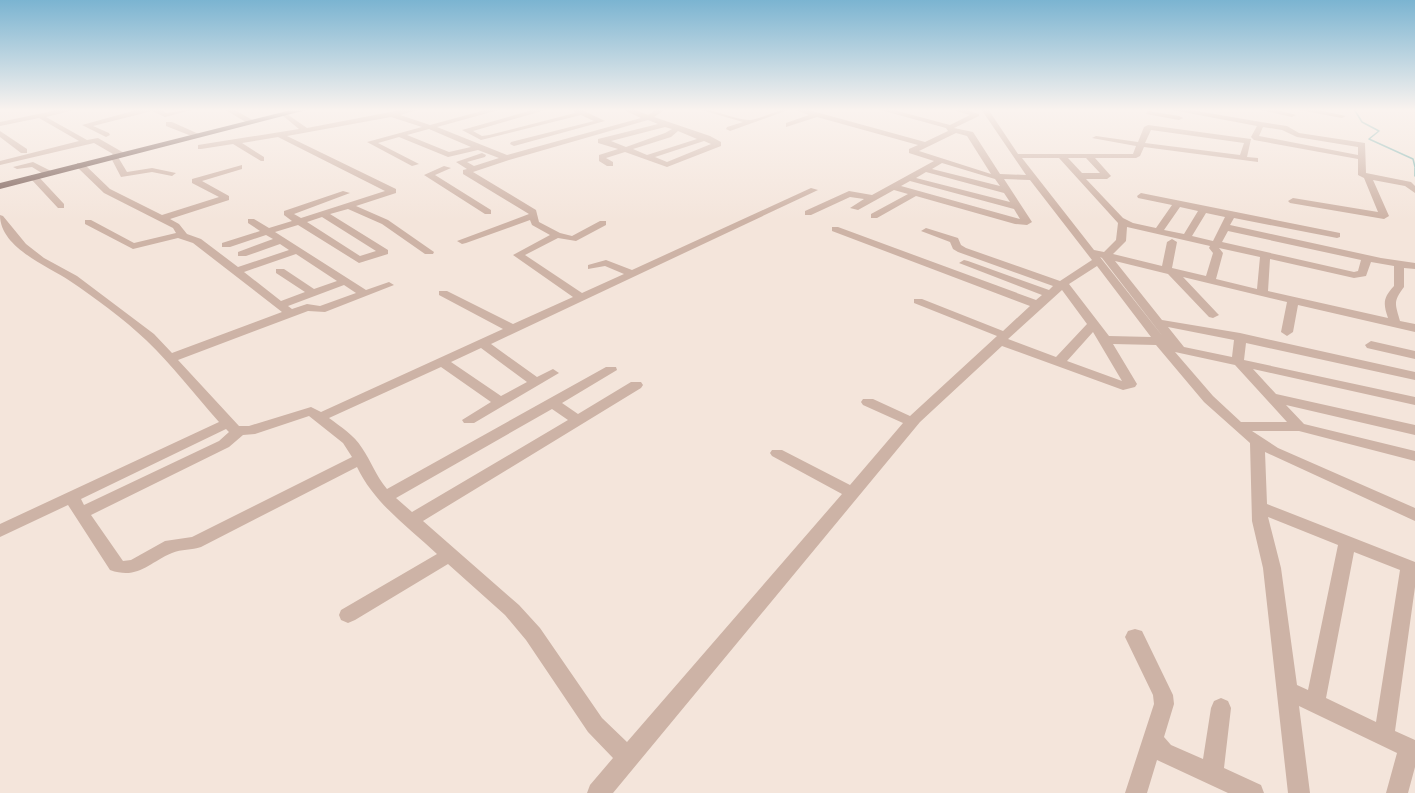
<svg xmlns="http://www.w3.org/2000/svg" width="1415" height="793" font-family="'Sofia Sans Condensed',sans-serif">
<style>
.lines{fill:none;stroke-linecap:round;stroke-linejoin:round}
.stream{stroke:#78b3af;stroke-width:1.5}
.minor{fill:#cdb3a6;fill-rule:evenodd}
.major{fill:#7b5f57;fill-rule:evenodd}
</style>
<rect width="100%" height="100%" fill="#f4e5db"/>
<g class="lines">
<path class="stream" d="M1354,109L1362,122L1379,131L1369,139L1413,159L1415,167
M1415,168V176"/>
<path class="minor" d="M62,109H78L46,117L87,140L98,138L124,153V157H118L127,172L152,168L176,173L172,176L152,172L121,177L110,156L113,154L94,143L0,165V161L79,141L39,118L0,126V122Z
M140,109H160L166,113L195,109L165,117L152,111L93,126L109,133L110,135L106,137L82,125Z
M224,109H233L256,122L249,124Z
M406,109H421L400,115L430,125L489,109H502L437,127L507,155L641,118L622,109H633L648,115L657,109H666L654,117L710,136L721,142V146L667,167L625,152L606,158L613,162V166H607L599,161V155L618,149L598,143V139L658,124L648,120L509,160L473,172L536,210L539,222L560,233L572,236L600,221H606V225L576,241L558,238L525,255L582,293L624,274L605,266L588,269V265L606,260L632,270L811,188L818,190L491,344L537,377L553,369L559,373L474,423H464L462,420L491,402L441,367L329,418C341,427 354,435 362,448C371,461 376,476 387,489L606,367H616L617,370L562,403L578,414L631,382H641L643,385L641,388L423,521L519,605L540,628L602,718L627,742L842,494L772,456L770,453L772,450H782L850,485L903,423L863,405L861,402L863,399H873L910,416L997,336L914,303V299H922L1003,331L1030,306L832,231V227H838L1036,300L1042,295L959,263L964,260L968,261L1049,290L1053,286L958,252L953,249L950,242L921,231L926,228L958,238L961,245L966,248L1060,281L1092,260L1030,180L1004,179L1032,222L1027,225L1015,224L916,196L877,218H871V214L908,194L894,190L858,210L850,208L864,199L850,197L811,215H805V211L849,191L872,195L934,161L909,153V149L918,145L817,117L786,127V123L809,115L793,109H805L925,142L948,131L946,128L877,109H890L950,125L970,115L950,109H963L979,114V116L954,128L973,132L1000,174L1026,175L981,109H988L1018,154H1133L1136,146L1092,138L1096,136L1138,142L1144,127L1148,125L1251,139L1247,157L1258,158V162L1144,147L1140,156L1136,158H1095L1111,176L1107,179H1086L1123,218L1133,223L1156,228L1172,205L1138,198L1137,196L1141,193L1340,233V237L1337,238L1234,218L1230,225L1381,258L1415,263V269L1404,268V287C1393,302 1395,303 1400,321L1415,324V332L1298,305L1293,332L1287,336L1281,332L1287,302L1183,277L1217,313L1219,315L1213,318L1209,317L1168,274L1115,261L1162,320L1240,333L1415,372V380L1246,343L1244,360L1415,397V405L1253,369L1276,394L1415,425V435L1286,405L1304,424L1415,451V461L1299,431H1252L1278,448L1415,508V521L1265,452L1267,504L1415,562V587L1395,731L1415,740V767L1408,793H1386L1397,753L1299,706L1310,793H1288L1263,568L1252,521L1250,443L1204,402L1156,345L1113,344L1137,384L1135,387L1123,390L1002,346L920,422L613,793H587L590,785L613,758L588,732L526,640L505,615L448,564L355,620L348,623L341,620L339,615L341,610L437,554C408,527 374,503 357,467L201,547C192,550 181,549 172,553C148,563 138,580 110,570L68,505L0,537V524L219,422C195,395 172,365 146,340C125,320 94,297 70,281C48,266 0,248 0,215L3,216L26,244L44,258L77,276L154,334L172,353L282,312L193,243L178,238L133,249L85,224V220H91L134,243L176,233L173,228L104,193L77,167V163H83L110,189L162,215L219,197L192,183V179L242,165V169L202,181L229,196V200L170,219L179,224L187,234L201,239L238,267L289,250L280,244L246,256H238V252L273,239L266,235L230,247H222V243L260,231L248,223V219H254L269,228L292,221L284,215V211L343,191L350,193L294,214L301,218L385,191L278,137L242,143L264,157V161H261L233,144L201,149H198V145L299,129L282,115L284,112L307,128ZM391,117L422,127L367,142L412,166L419,164L378,143L399,137L448,157L478,150L499,158L474,166L467,162L485,157L486,155L482,153L456,162L467,169L463,170V174L529,214L457,241L462,244L466,243L530,220L532,225L550,235L513,255L573,297L513,324L447,291H439V295L503,329L321,412L311,407L249,426H239L178,360L308,311L325,312L394,285L389,282L366,290L275,232L298,225L359,263L388,254V250L330,214L348,209L382,224L425,254H433L434,252L388,220L356,206L396,193V189L287,136ZM665,127L672,129L665,133L626,147L611,141ZM429,129L471,147L449,152L407,135ZM1151,130L1244,143L1240,155L1145,143ZM678,131L697,139L647,155L633,149L671,137ZM956,133L967,136L991,174L919,151ZM704,141L711,144L667,162L655,157ZM1022,158H1059L1118,223L1116,240L1104,252L1094,250ZM1068,158H1086L1100,173H1082ZM942,163L995,179L1000,186L932,169ZM926,172L1004,193L1010,202L916,178ZM910,181L1014,209L1020,219L901,186ZM1180,207L1198,211L1184,234L1164,230ZM1206,213L1225,217L1213,241L1192,236ZM322,217L376,251L360,256L307,222ZM1127,227L1210,246L1209,248L1213,253L1206,276L1172,268L1177,242L1172,239L1167,242L1162,266L1113,254L1126,241ZM1228,231L1361,260L1358,271L1354,272L1222,242ZM1219,248L1260,257L1257,289L1216,279L1223,253ZM296,254L337,281L314,289L284,269H276V273L305,292L281,301L244,272ZM1100,257L1102,258L1164,338ZM1270,259L1354,278L1366,276L1371,262L1394,266V286C1383,298 1383,303 1388,318L1268,291ZM1097,266L1151,337L1109,336L1069,284ZM344,285L356,293L320,306L307,304L292,309L288,306ZM1062,290L1087,324L1056,357L1008,339ZM1168,327L1234,340L1232,357L1184,347ZM1093,332L1122,381L1067,361ZM481,348L527,382L501,396L451,362ZM1175,352L1235,365L1287,422H1241L1213,396ZM552,409L568,420L412,512L396,498ZM309,416L343,443L352,457L192,537L165,541L131,560L123,561L91,515L229,447L243,435L255,434ZM226,429L229,432L219,441L84,505L81,499ZM1268,517L1338,545L1308,690L1297,685L1281,568ZM1354,552L1400,570L1376,722L1326,698Z
M536,109H549L473,131L482,136L489,135L575,113L572,109H580L605,121L514,146L510,144L511,142L594,121L581,115L481,140L462,130Z
M698,109C716,109 734,120 750,120C763,119 776,109 791,109L730,131L726,129L727,127L743,122Z
M1167,109H1185L1261,122L1287,126L1299,133L1365,143L1366,173L1411,182L1415,186V193L1405,186L1373,180L1389,216L1384,219L1290,203L1288,201L1293,198L1378,212L1364,178L1358,175V159L1254,140L1251,137L1257,126ZM1263,127L1282,130L1297,137L1358,147V155L1259,136Z
M1256,109H1273L1296,115L1292,117Z
M1294,109H1313L1346,116L1342,118Z
M1148,111L1179,116L1183,118L1179,120L1146,114Z
M166,122H172L201,135L194,137L166,126Z
M0,131L27,149V153H21L0,137Z
M33,162L51,171L52,173L45,175L32,167L17,169L13,167Z
M444,166L451,168L435,175L491,210V214H485L424,175Z
M31,175H37L64,204V208H58L31,179Z
M1371,341L1415,351V359L1367,348L1365,345Z
M1135,629L1142,631L1173,695L1174,704L1164,737L1171,745L1203,759L1211,708L1214,701L1221,698L1228,701L1231,708L1224,768L1261,785L1264,793H1228L1157,760L1147,793H1125L1154,704L1153,695L1125,637L1128,631Z"/>
<path class="major" d="M295,109H310L0,189V183Z"/>
</g>
<linearGradient id="sky" x2="0" y2="1"><stop stop-color="#7bb4d1"/><stop offset="0.5" stop-color="#faf3ef"/><stop offset="1" stop-color="#faf3ef" stop-opacity="0"/></linearGradient>
<rect width="1415" height="220" fill="url(#sky)"/>
</svg>
